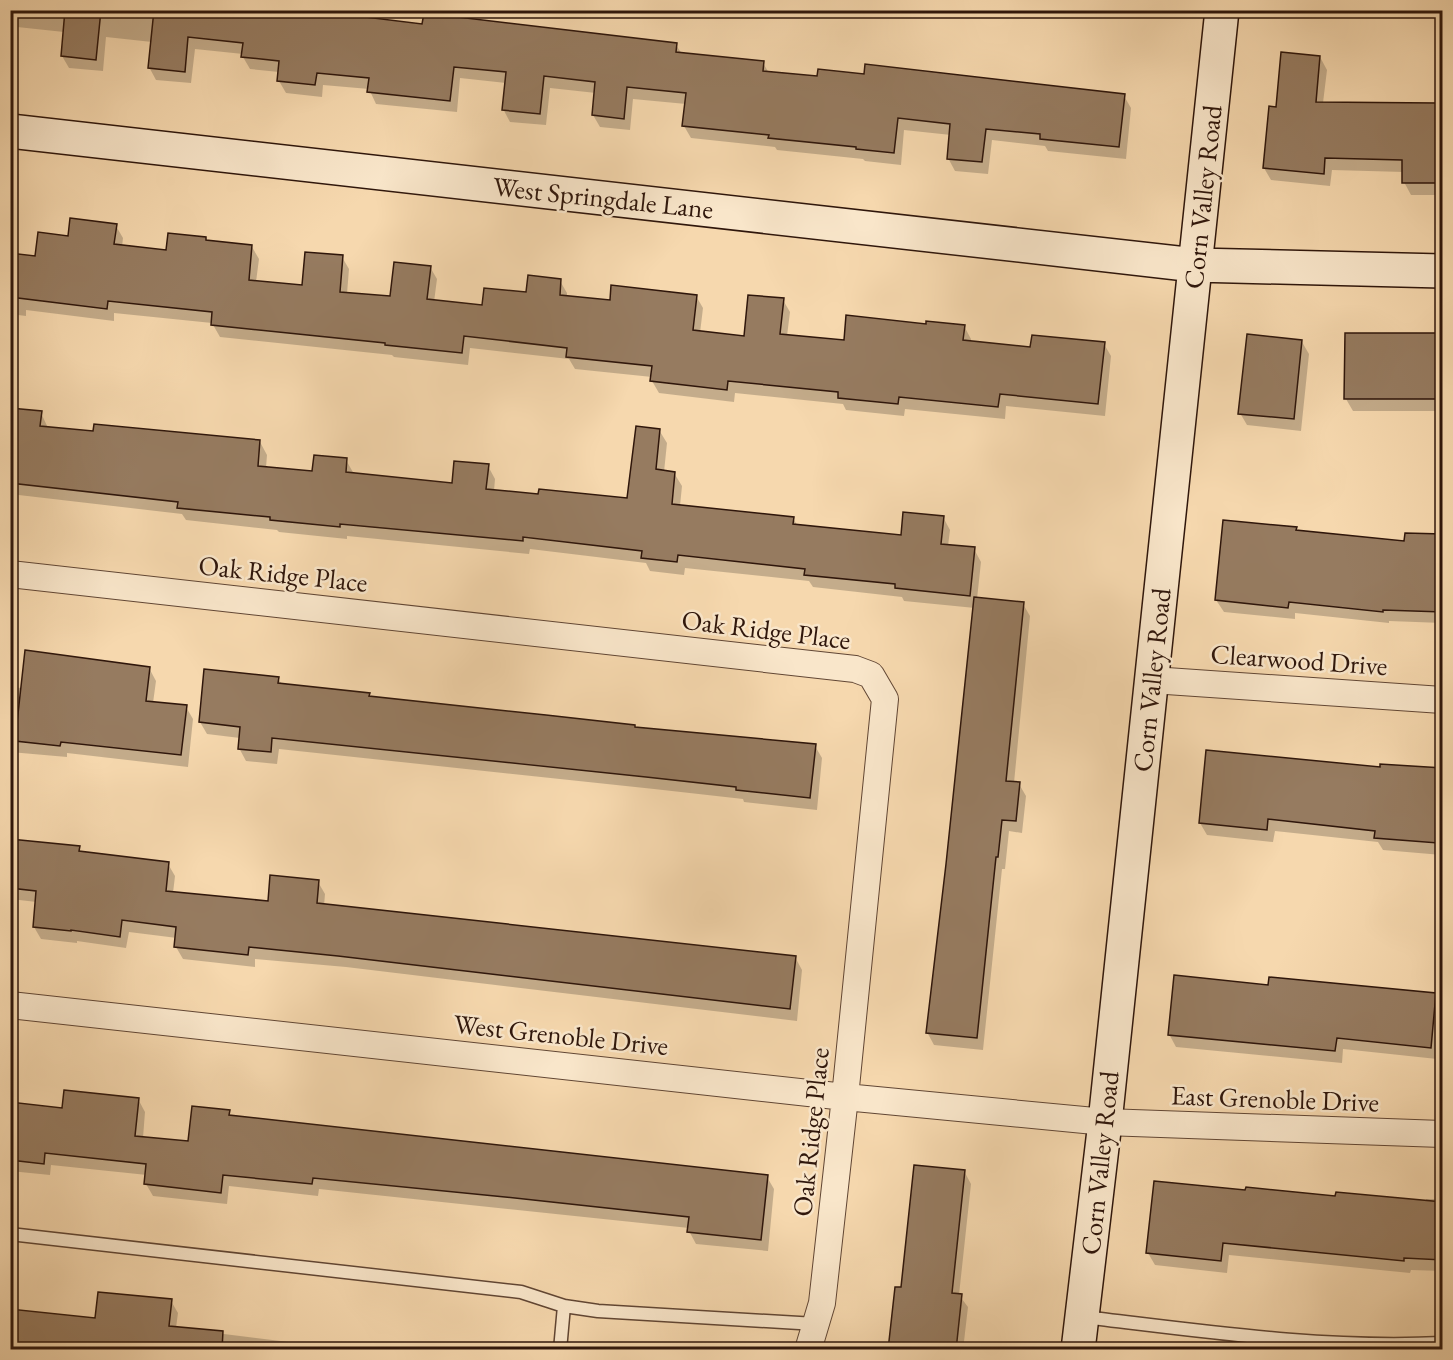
<svg xmlns="http://www.w3.org/2000/svg" width="1453" height="1360" font-family="'EB Garamond',serif">
<style>
.shadow{fill:#0003}
.building{fill:#967b60;stroke:#2f160b;stroke-width:1.5}
.lines{fill:none;stroke-linecap:round;stroke-linejoin:round}
.lane-casing{stroke:#614634;stroke-width:15}
.street-casing{stroke:#614634;stroke-width:28}
.secondary-casing{stroke:#2f160b;stroke-width:36}
.lane{stroke:#f9e6ca;stroke-width:12}
.street{stroke:#f9e6ca;stroke-width:26}
.secondary{stroke:#f9e6ca;stroke-width:33}
.labels{text-anchor:middle;stroke-width:5;stroke-linejoin:round;paint-order:stroke}
.street-label{font-size:27px;fill:#2f160b;stroke:#f9e6ca}
</style>
<rect width="100%" height="100%" fill="#f6d8ae"/>
<filter id="stains"><feTurbulence type="fractalNoise" baseFrequency=".00333" numOctaves="4"/><feColorMatrix values="0 0 0 0 .2 0 0 0 0 .09 0 0 0 0 .02 0 0 0 .5 -.17"/></filter>
<radialGradient id="worn" r=".72"><stop offset=".6" stop-color="#630" stop-opacity="0"/><stop offset="1" stop-color="#630" stop-opacity=".3"/></radialGradient>
<path class="shadow" d="M10,10H290L424,25L676,45L682,54L763,63L769,73L1124,96L1131,108L1126,159L1048,151L1045,146L992,140L988,174L955,171L948,158L951,135L904,130L901,165L865,161L863,159L777,150L775,147L691,138L684,126L686,104L633,99L630,130L600,127L593,115L596,93L550,88L546,125L510,122L503,109L506,83L460,78L457,112L376,104L369,89L323,85L322,97L286,93L279,81V72L250,69L243,57V54L195,49L191,83L156,80L149,67L152,42L106,37L103,71L69,68L62,56L64,32L17,27L14,62H10Z
M1320,57L1327,70L1323,103L1442,104V195H1411L1404,182V172L1332,170L1330,186L1271,180L1264,168L1277,108Z
M116,226L123,238L122,247L168,251L205,238L207,242L252,247L259,259L256,282L303,287L342,257L349,269L347,294L391,298L430,267L437,279L434,302L483,307L528,294L560,281L567,293V297L611,302L696,296L703,308L700,333L745,338L783,300L790,312L787,336L845,341L927,325L964,326L971,339V342L1032,349L1104,344L1111,356L1105,416L1006,406L1005,419L905,409L904,416L846,410L843,404L735,393L734,402L659,393L652,381V377L575,369L569,359L470,348L468,365L394,357L392,355L220,337L212,323L114,313V321L26,310V316L10,314V254L37,257L70,237Z
M1442,334V411H1353L1346,399Z
M1302,342L1309,354L1301,431L1247,425L1240,413Z
M10,410L41,413L48,428L260,442L267,455L266,468L313,473L346,460L354,474L453,484L488,466L495,479L494,491L540,496L629,500L659,430L667,443L664,472L674,473L682,486L680,506L793,518L797,525L902,536L943,517L950,530L948,546L974,549L981,562L977,599L1023,604L1030,616L1014,783L1019,784L1026,796L1022,833L1009,831L1005,869H1002L983,1050L934,1045L927,1032L948,864L975,608L904,601L902,597L813,587L809,581L685,568L684,575L650,571L646,563L530,549L529,554L347,536V539L279,532L277,530L186,520L182,514L10,494Z
M1296,529L1297,532L1406,543L1442,536V623L1389,621V623L1295,613V619L1224,612L1216,600Z
M149,668L156,681L153,703L186,707L193,719L188,767L67,753V757L10,752V687L22,688Z
M278,678L282,685L369,695L370,698L635,728L815,746L822,758L817,810L744,802L743,799L654,789L279,749L277,764L246,761L239,748L240,738L207,734L200,722Z
M1381,769L1442,770V855L1383,850L1378,842L1275,831L1273,842L1207,835L1200,823Z
M10,841L79,848L82,853L168,864L175,876L173,893L269,903L318,882L325,894L324,906L795,957L802,970L797,1021L346,967L255,959V967L183,959L176,947L177,938L129,932L126,948L77,941V943L41,939L34,927L37,902L10,899Z
M1271,978L1442,995V1055H1437V1059L1343,1049L1342,1063L1176,1047L1169,1034L1270,987Z
M10,1087L17,1099L16,1105L63,1109L138,1099L145,1112L143,1138L189,1143L229,1112L232,1117L767,1177L774,1189L768,1251L696,1244L689,1231V1228L319,1189L318,1196L229,1186L227,1204L153,1196L146,1184L147,1175L51,1165L50,1175L10,1171Z
M964,1171L971,1184L959,1295L968,1307L963,1350H890L902,1289Z
M1247,1192L1426,1202V1199H1442V1271L1411,1270L1410,1273L1229,1255L1227,1273L1155,1265L1148,1253Z
M171,1301L178,1313L176,1328L354,1350H10L97,1320Z
M626,1344L680,1350H626Z"/>
<path class="building" d="M65,10H101L96,60L61,56Z
M154,10H308L422,24L424,13L677,43L676,52L764,61L763,71L817,76L818,69L864,74L865,64L1125,94L1119,147L1040,139V134L986,129L982,162L947,159L950,124L898,118L894,153L856,149V147L768,138L769,135L682,126L686,93L627,87L624,119L592,115L595,82L544,76L540,114L502,110L506,72L454,67L450,101L367,92L369,78L317,73L315,85L277,81L279,61L241,57L243,43L188,37L185,72L148,68Z
M1281,52L1320,56L1316,102L1438,103V183H1402V160L1325,158L1324,174L1263,168L1269,106L1276,107Z
M70,218L117,224L114,244L166,250L168,233L206,237V240L252,245L249,280L302,285L305,252L343,255L340,292L390,296L394,262L431,266L427,299L482,305L484,288L526,292L528,275L561,279L560,295L610,300L611,285L697,295L693,330L744,336L748,295L784,298L780,334L844,340L846,315L926,324V321L965,325L963,340L1030,347L1032,335L1105,342L1098,404L1000,394L998,407L899,397L898,404L838,398V392L728,381L727,390L650,381L652,366L566,357L567,348L464,336L462,353L385,345V343L211,325L212,312L108,301L107,309L10,297V253L35,256L38,232L68,236Z
M1345,333H1443V399H1344Z
M1247,334L1302,340L1294,419L1238,414Z
M10,408L42,411L40,426L93,431L94,424L260,440L258,466L312,471L314,455L347,458L346,472L452,483L454,461L489,464L486,489L538,494L539,489L627,498L636,426L660,429L656,469L675,472L672,504L794,517L793,524L901,535L903,512L944,516L941,544L975,547L970,596L895,588V584L804,575L805,569L678,555L677,562L641,558L642,551L523,537V541L340,524V527L270,520V517L177,508L178,502L10,483Z
M1223,520L1297,527L1296,530L1404,541L1405,533L1443,534V612L1383,610V612L1289,602L1288,608L1215,600Z
M974,597L1024,602L1006,781L1020,782L1016,821L1002,820L998,857H996L977,1038L926,1033L946,864Z
M25,650L150,667L146,701L187,705L181,755L61,742L60,746L15,741Z
M204,669L279,677L278,683L370,693L369,696L546,715L635,725V727L816,744L810,798L736,790V787L646,777L272,738L271,752L238,749L240,727L199,722Z
M1206,750L1380,767V764L1443,768L1438,843L1374,838L1375,831L1268,819L1267,830L1199,823Z
M10,839L80,846L79,851L169,862L166,891L268,901L270,875L319,880L317,903L796,956L790,1009L338,956L249,947L248,955L174,947L176,927L122,920L120,937L71,930V931L33,927L36,891L10,888Z
M1174,975L1268,985L1269,977L1436,993L1431,1048L1337,1038L1335,1051L1168,1035Z
M64,1090L139,1098L135,1136L188,1141L192,1106L230,1110L229,1115L768,1175L761,1240L687,1232L689,1217L505,1197L313,1178L312,1184L223,1175L221,1193L144,1184L146,1164L45,1153L44,1164L10,1160V1102L62,1108Z
M914,1165L965,1170L952,1293L962,1294L956,1350H888L895,1287H901Z
M1154,1181L1245,1190L1246,1187L1335,1196L1336,1192L1443,1202V1260L1404,1258V1261L1223,1243L1221,1261L1146,1253Z
M98,1292L172,1299L169,1326L223,1331L222,1350H10V1309L95,1318Z"/>
<g class="lines">
<g class="lane-casing">
<path id="lane" d="M10,1234L521,1292L564,1306
M1083,1317C1203,1331 1322,1349 1442,1343
M560,1350L564,1306L598,1311L816,1324"/>
</g>
<g class="street-casing">
<path id="street" d="M10,574L855,669L871,675L885,699L845,1097L822,1303L808,1350
M1152,680L1442,700
M10,1005L845,1097L1105,1122L1442,1134"/>
</g>
<g class="secondary-casing">
<path id="secondary" d="M10,131L1195,265L1442,271
M1078,1350L1105,1122L1222,10"/>
</g>
<use href="#lane" class="lane"/>
<use href="#street" class="street"/>
<use href="#secondary" class="secondary"/>
</g>
<g class="labels">
<g class="street-label">
<text transform="translate(1203 197) rotate(-84)" y="9">Corn Valley Road</text>
<text transform="translate(603 198) rotate(6)" y="9">West Springdale Lane</text>
<text transform="translate(283 574) rotate(6)" y="9">Oak Ridge Place</text>
<text transform="translate(766 630) rotate(7)" y="9">Oak Ridge Place</text>
<text transform="translate(1299 660) rotate(4)" y="9">Clearwood Drive</text>
<text transform="translate(1152 680) rotate(-84)" y="9">Corn Valley Road</text>
<text transform="translate(561 1035) rotate(6)" y="9">West Grenoble Drive</text>
<text transform="translate(1275 1099) rotate(2)" y="9">East Grenoble Drive</text>
<text transform="translate(811 1132) rotate(-84)" y="9">Oak Ridge Place</text>
<text transform="translate(1100 1163) rotate(-84)" y="9">Corn Valley Road</text>
</g>
</g>
<rect width="1453" height="1360" fill="none" stroke="#f6d8ae" stroke-width="36"/>
<rect x="12" y="12" width="1429" height="1336" fill="none" stroke="#2f160b" stroke-width="3"/>
<rect x="18" y="18" width="1417" height="1324" fill="none" stroke="#2f160b" stroke-width="1.5"/>
<rect width="100%" height="100%" filter="url(#stains)"/>
<rect width="100%" height="100%" fill="url(#worn)"/>
</svg>
